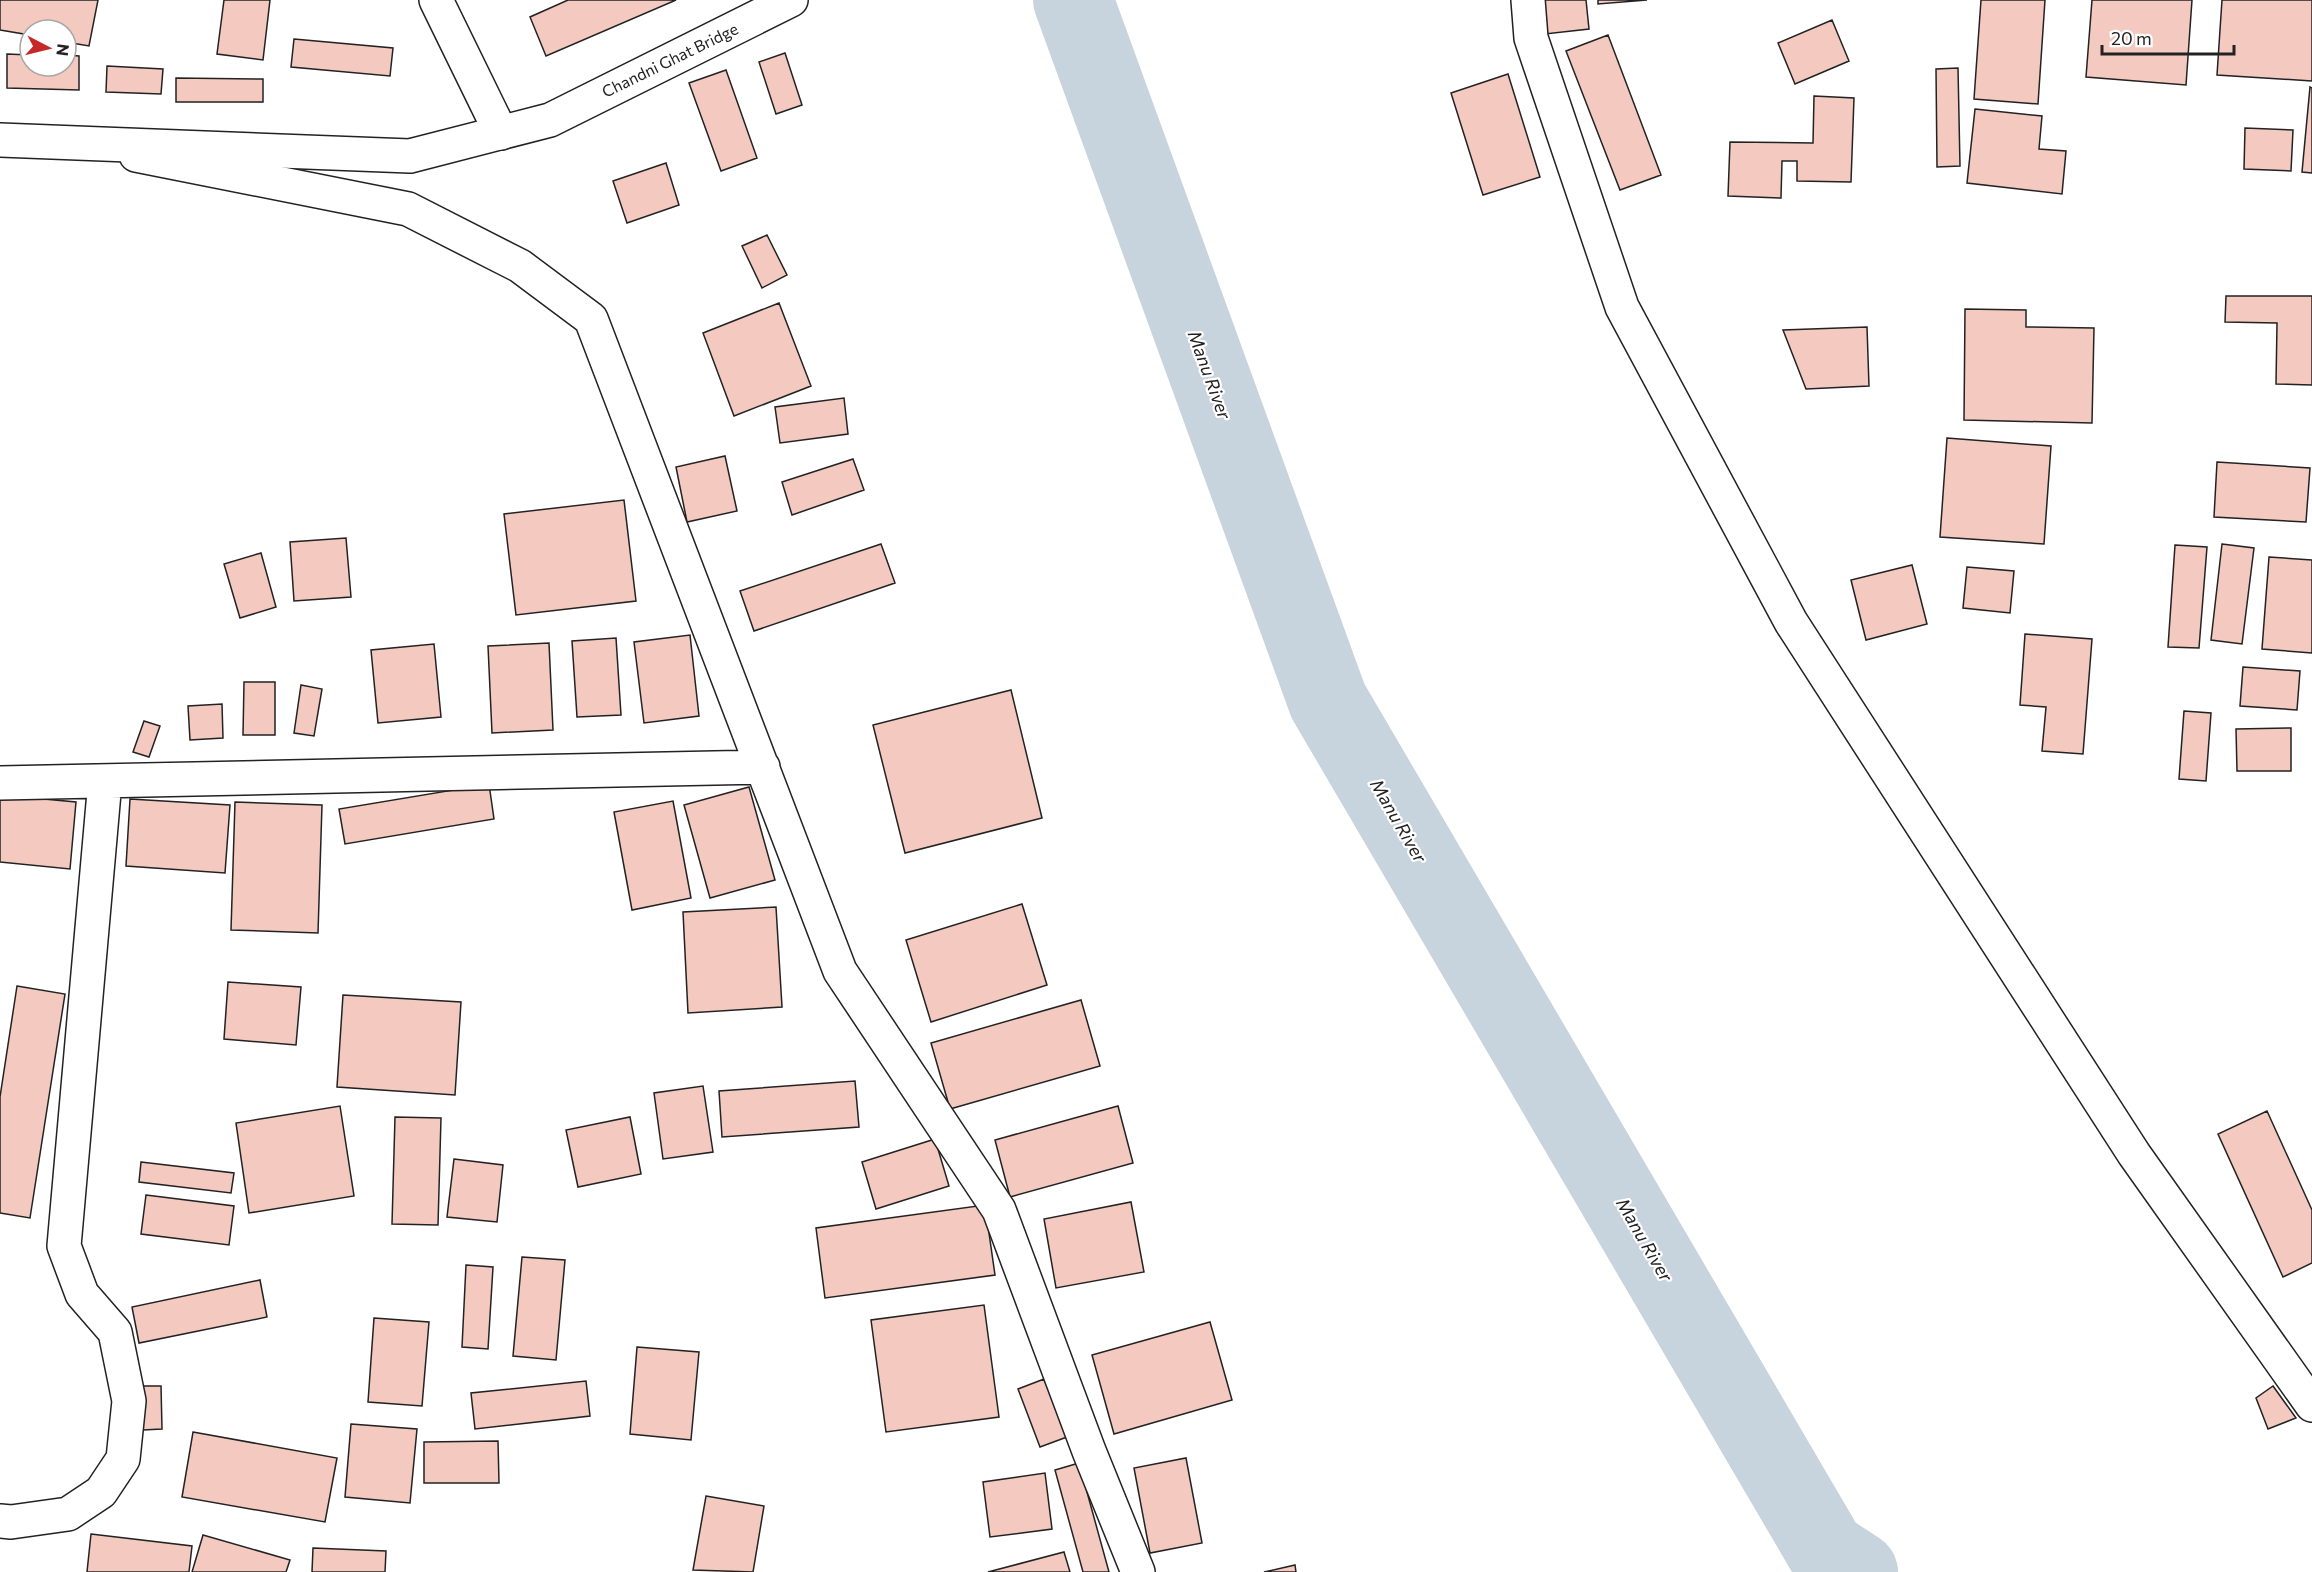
<svg xmlns="http://www.w3.org/2000/svg" width="2312" height="1572" font-family="Commissioner,sans-serif">
<style>
.lines{fill:none;stroke-linecap:round;stroke-linejoin:round}
.river{stroke:#c7d3dd;stroke-width:80}
.building{fill:#f3c9c0;stroke:#222;stroke-width:1.5}
.minor-casing{stroke:#222;stroke-width:36}
.highway-casing{stroke:#222;stroke-width:36}
.minor{stroke:#fff;stroke-width:33}
.highway{stroke:#fff;stroke-width:33}
.labels{text-anchor:middle;stroke-width:4.5;stroke-linejoin:round;paint-order:stroke}
.street-label{font-size:16px;fill:#222;stroke:#fff}
.water-label{font-size:18px;font-style:italic;fill:#222;stroke:#fff}
</style>
<rect width="100%" height="100%" fill="#fff"/>
<g class="lines">
<path class="river" d="M1073,0L1328,701L1826,1551L1858,1572"/>
</g>
<path class="building" d="M0,0H98L89,46L66,42V30H30V35L0,30Z
M224,0H270L263,60L217,54Z
M568,0H676L546,56L530,17Z
M1541,0H1586L1589,29L1545,34Z
M1598,0H1647L1598,4Z
M1981,0H2045L2038,104L1974,99Z
M2092,0H2192L2186,85L2086,77Z
M2222,0H2312V81L2217,75Z
M1832,20L1849,61L1795,84L1778,43Z
M1608,35L1661,175L1620,190L1566,51Z
M294,39L393,48L390,76L291,67Z
M785,53L802,105L776,114L759,62Z
M7,54L30,55V66H66V55L79,56V90L7,88Z
M107,66L163,69L161,94L106,92Z
M1958,68L1960,166L1937,167L1936,69Z
M726,70L757,158L721,171L689,83Z
M1508,74L1540,177L1483,195L1451,93Z
M176,78L263,79V102H176Z
M2310,87L2312,88V173L2302,172Z
M1814,96L1854,98L1851,182L1797,181V161H1782L1781,198L1728,196L1730,142L1813,143Z
M1975,109L2042,116L2039,149L2066,151L2062,194L1967,183Z
M2245,128L2293,130L2291,171L2244,169Z
M666,163L679,205L627,223L613,181Z
M767,235L787,275L762,288L742,246Z
M2226,296H2312V385L2276,384L2277,323L2225,322Z
M779,303L811,386L734,416L703,333Z
M1965,309L2026,310V327L2094,328L2092,423L1964,420Z
M1867,327L1869,386L1806,389L1783,330Z
M844,398L848,434L780,443L775,407Z
M1947,438L2051,446L2044,544L1940,537Z
M725,456L737,511L687,522L676,467Z
M853,459L864,490L792,515L782,482Z
M2217,462L2310,468L2306,522L2214,517Z
M624,500L636,601L516,615L504,514Z
M346,538L351,597L294,601L290,542Z
M881,544L895,583L754,631L740,591Z
M2222,544L2254,548L2242,644L2211,640Z
M2175,545L2207,547L2199,648L2168,647Z
M261,553L276,607L240,618L224,564Z
M2269,557L2312,560V653L2262,649Z
M1912,565L1927,624L1866,640L1851,580Z
M1967,567L2014,571L2010,613L1963,608Z
M2025,634L2092,639L2083,754L2042,751L2046,707L2020,705Z
M690,635L699,716L644,723L634,642Z
M616,638L621,715L577,717L572,641Z
M549,643L553,730L492,733L488,646Z
M434,644L441,717L378,723L371,650Z
M2243,667L2300,671L2297,710L2240,706Z
M244,682H275V735H243Z
M301,685L322,689L314,736L294,733Z
M1011,690L1042,818L905,853L873,725Z
M222,704L223,738L190,740L188,706Z
M2184,711L2211,713L2206,781L2179,779Z
M144,721L160,726L149,757L133,752Z
M2291,728V771H2237L2236,729Z
M489,784L494,819L345,844L339,809Z
M749,787L775,880L710,898L684,805Z
M0,795L76,802L70,869L0,862Z
M130,799L230,805L225,873L126,866Z
M673,801L691,898L632,910L614,812Z
M235,802L322,805L318,933L231,930Z
M1022,904L1047,985L931,1022L906,940Z
M776,907L782,1007L688,1013L683,912Z
M228,982L301,987L296,1045L224,1039Z
M17,986L65,994L30,1218L0,1213V1097Z
M343,995L461,1002L455,1095L337,1087Z
M1081,1000L1100,1066L950,1109L931,1043Z
M855,1081L859,1127L722,1137L719,1091Z
M703,1086L713,1152L663,1159L654,1093Z
M340,1106L354,1196L249,1213L236,1123Z
M1118,1106L1133,1163L1010,1197L995,1140Z
M2267,1111L2312,1210V1263L2283,1277L2218,1134Z
M395,1117L441,1118L438,1225L392,1224Z
M630,1117L641,1174L578,1187L566,1130Z
M935,1139L949,1186L876,1209L862,1162Z
M454,1159L503,1165L497,1222L447,1217Z
M141,1162L234,1173L231,1193L139,1182Z
M146,1195L234,1206L229,1245L141,1234Z
M1131,1202L1144,1272L1056,1288L1044,1219Z
M985,1205L995,1275L825,1298L816,1228Z
M522,1257L565,1260L556,1360L513,1356Z
M466,1265L493,1267L488,1349L462,1347Z
M260,1280L267,1317L139,1343L132,1307Z
M984,1305L999,1417L886,1432L871,1320Z
M374,1318L429,1322L422,1406L368,1402Z
M1210,1322L1232,1400L1114,1434L1092,1355Z
M637,1347L699,1352L691,1440L630,1434Z
M1044,1379L1067,1437L1040,1447L1018,1389Z
M586,1381L590,1416L475,1429L471,1393Z
M142,1386H161L162,1429L143,1430Z
M2273,1386L2296,1418L2268,1429L2256,1398Z
M351,1424L417,1429L410,1503L345,1497Z
M193,1432L337,1458L325,1522L182,1497Z
M498,1441L499,1483H424V1442Z
M1186,1458L1202,1543L1150,1553L1134,1468Z
M1079,1463L1109,1572H1083L1055,1470Z
M1045,1473L1052,1529L990,1537L983,1482Z
M706,1496L764,1506L753,1572L693,1570Z
M91,1534L192,1546L189,1572H87Z
M203,1535L290,1560L286,1572H192Z
M313,1548L386,1551L385,1572H312Z
M1064,1552L1070,1572H988Z
M1295,1565L1296,1572H1264Z"/>
<g class="lines">
<g class="minor-casing">
<path id="minor" d="M436,0L501,133
M1528,0L1531,38L1622,307L1791,622L2134,1154L2312,1405
M136,155L408,209L520,266L591,319L840,971L999,1210L1089,1451L1138,1572
M0,783L763,767
M0,1521L11,1522L68,1514L101,1492L123,1459L129,1401L115,1332L82,1294L64,1246L105,781"/>
</g>
<g class="highway-casing">
<path id="highway" d="M0,140L410,156L550,120L791,0"/>
</g>
<use href="#minor" class="minor"/>
<use href="#highway" class="highway"/>
</g>
<g class="labels">
<g class="street-label">
<text transform="translate(670 60) rotate(-26)" y="6">Chandni Ghat Bridge</text>
</g>
<g class="water-label">
<text transform="translate(1209 375) rotate(70)" y="6">Manu River</text>
<text transform="translate(1398 821) rotate(60)" y="6">Manu River</text>
<text transform="translate(1644 1240) rotate(60)" y="6">Manu River</text>
</g>
</g>
<g transform="translate(48 48) rotate(97)"><circle r="28" fill="#ffffff" stroke="#a7a7a7" stroke-width="1.5"/>
<path d="M0-4.5L10 22L0 15L-10 22Z" fill="#c62828"/>
<text y="-9" font-size="16" font-weight="bold" text-anchor="middle" fill="#222222">N</text>
</g>
<path d="M2102 45v9h132v-9" fill="none" stroke="#222222" stroke-width="3"/>
<text x="2111" y="45" font-size="18" fill="#222222" stroke="#ffffff" stroke-width="4.5" paint-order="stroke">20 m</text>
</svg>
